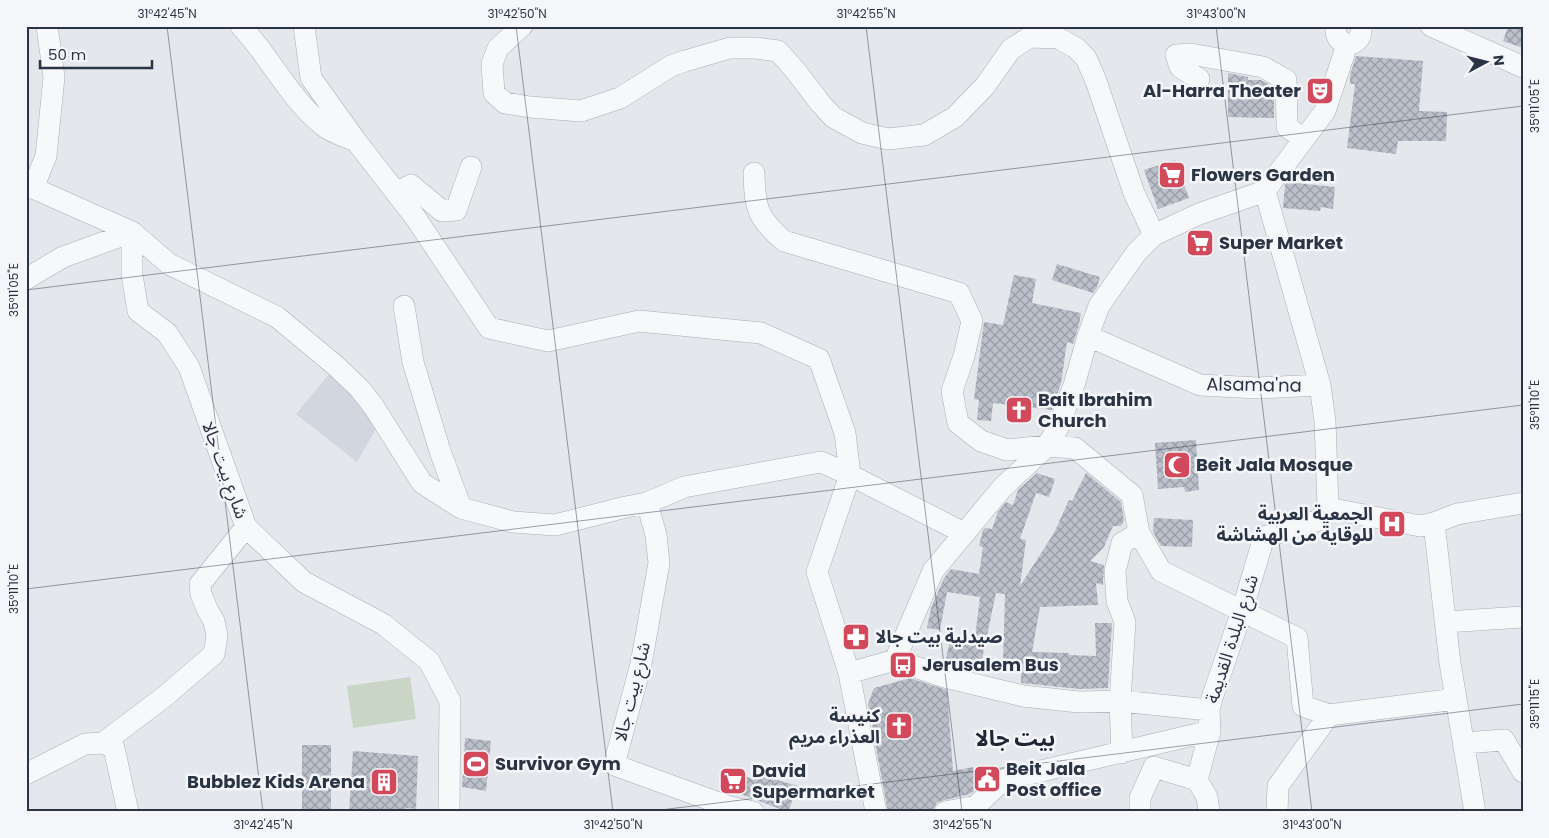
<svg xmlns="http://www.w3.org/2000/svg" width="1549" height="838" font-family="Poppins,'Noto Sans Arabic',sans-serif">
<style>
.built{fill:#d2d6de}
.pitch{fill:#c9d6c5}
.building{fill:url(#building-cross-hatch)}
.lines{fill:none;stroke-linecap:round;stroke-linejoin:round}
.minor-casing{stroke:#a9aeb7;stroke-width:22}
.minor{stroke:#f7f8fa;stroke-width:21}
.ticks{fill:none;stroke:#2b3445;stroke-width:1;stroke-opacity:0.45}
.labels{text-anchor:middle;stroke-width:5;stroke-linejoin:round;paint-order:stroke}
.poi-label{font-size:18px;font-weight:bold;fill:#2b3445;stroke:#f4f6f9;text-anchor:start}
.street-label{font-size:18px;fill:#2b3445;stroke:#f4f6f9}
.district-label{font-size:22px;font-weight:bold;fill:#1d2536;stroke:#f4f6f9}
.neatline{fill:none;stroke:#2b3445;stroke-width:2}
.ticks-label{font-size:12px;text-anchor:middle;fill:#2b3445}
</style>
<defs>
<pattern id="building-cross-hatch" width="8" height="8" patternUnits="userSpaceOnUse" patternTransform="scale(1.25)"><rect width="8" height="8" fill="#bbc0ca"/><path d="M0 0l8 8M0 8l8-8" fill="none" stroke="#989da6"/></pattern>
</defs>
<rect width="100%" height="100%" fill="#e4e7ec"/>
<path class="built" d="M336,366L381,420L357,462L296,414Z"/>
<path class="pitch" d="M410,677L416,719L353,728L347,686Z"/>
<path class="building" d="M1508,26H1523V48L1503,41Z
M1356,56L1423,61L1419,111L1447,112L1446,141H1398L1396,154L1347,148L1355,84H1350V75Z
M1228,73L1248,77V80H1261L1274,87V118L1228,117Z
M1175,160L1189,198L1158,209L1144,170Z
M1287,182L1335,187L1333,209L1321,207L1320,211L1283,208L1285,185Z
M1057,264L1100,277L1097,287L1093,293L1052,280Z
M1014,275L1036,279L1032,303L1081,313L1079,325L1073,344L1067,342L1061,383L1052,410L993,403L991,421L977,420L979,400L974,399L984,322L1003,325Z
M1196,440L1199,490L1185,492L1184,487L1158,489L1155,443Z
M1037,473L1055,479L1049,497L1036,493L1020,539L1026,540L1020,586L1054,533L1069,500L1072,501L1086,473L1121,502L1124,520L1121,526H1113L1104,547L1090,561L1104,565L1103,585L1096,583L1098,605L1040,607L1032,652L1069,653V655L1096,656L1095,623H1112L1108,688L1080,689L1021,683V666L1003,664L1005,594L996,593L979,673L945,664L950,640L974,646L980,597L947,592L940,630L927,628L931,608L944,578L951,569L979,574L983,547L979,546L983,530L985,528L992,529L998,512L1006,502L1013,505L1018,490Z
M1154,518L1193,520L1192,547L1161,546L1153,532Z
M910,678L947,690L953,771L973,767L977,788L970,794L937,802L933,810L920,812H888L868,704L874,688Z
M465,738L491,741L486,791L462,787Z
M302,745H331V812H302Z
M353,751L418,756L416,809L406,808V812H349Z
M724,769L753,779L756,774L798,786L788,812L720,786Z"/>
<g class="lines">
<g class="minor-casing">
<path id="minor" d="M241,26C271,58 290,100 325,127C333,133 346,137 356,141
M304,26L311,78L356,141L415,217L489,328L548,341L639,321L761,333L819,359L845,433L850,475L817,572L849,673
M522,26L498,48L492,64L494,93L505,103L530,107L581,111L620,98L671,66L685,61L730,48H755L778,51L795,70L821,104L833,117L862,133L888,139L924,135L955,117L985,86L1011,49L1030,37L1058,38L1076,48L1086,58L1096,81L1134,193L1154,235
M1336,26C1335,36 1338,41 1347,45C1358,43 1362,37 1361,26
M1431,26L1523,67
M1199,79L1180,67L1176,55L1191,54L1263,67L1286,80L1287,127L1304,139
M754,173C755,208 757,218 784,241L959,293L972,321L964,356L952,391L958,423L981,441L1007,450L1047,446L1075,448L1132,495L1139,533L1161,571L1297,638L1303,706L1329,715L1278,786L1277,812
M26,188H33L132,232L169,264L277,317L336,366L360,389L374,407L422,483L461,508L513,522L555,525L626,507L647,503L684,487L821,462L850,475L964,533
M33,188L46,156L54,77L47,26
M396,193L411,185L442,211L456,210L471,167
M26,279L63,257L132,232V275L138,311L167,333L189,367L246,527L304,582L383,624L429,661L450,701L449,812
M404,306L413,362L440,451L461,508
M1088,336L1200,385L1258,388L1320,385L1265,191
M1320,385L1325,421L1328,508L1420,526L1434,523L1457,514L1523,503
M647,503L656,535L659,563L641,664L614,765L730,807L753,812
M1434,523L1450,663L1475,812
M1445,622L1523,617
M895,660L945,677L1023,696L1079,702L1120,701L1209,710
M1329,715L1456,699
M103,743L164,697L214,654L217,636L214,621L207,609L201,594L200,584L246,527
M1464,743L1504,740L1523,772
M1122,753L1120,701L1125,622L1117,601L1115,571L1122,543L1139,533
M26,774L85,744L103,743L114,748L128,812
M1197,780L1207,797L1209,812
M876,812L849,673L895,660L933,571L1002,488L1047,446L1059,426L1075,382L1088,336L1099,306L1136,253L1154,235L1199,214L1265,191L1325,111L1347,45
M945,812L976,806
M973,812L976,806L1003,780L1210,731
M1140,812V798L1154,767L1197,780L1210,731L1209,710L1212,698L1242,611L1264,537L1319,520L1328,508"/>
</g>
<use href="#minor" class="minor"/>
</g>
<path class="ticks" d="M167,26L263,812M516,26L613,812M866,26L962,812M1216,26L1312,812M26,290L1523,106M26,589L1523,405M644,812L1523,704"/>
<defs>
<g id="theatre-square" transform="scale(1.4375)"><rect x="-9" y="-9" width="18" height="18" rx="4" fill="#d1495b" stroke="#f4f6f9"/><path d="M-5-5.5Q0-4 5-5.5V0Q5 5 0 6Q-5 5-5 0ZM-3.3-2.5H-1v1.5H-3.3ZM1-2.5H3.3v1.5H1ZM-2.8 1Q0 5.5 2.8 1Z" fill="#fff"/></g>
<g id="supermarket-square" transform="scale(1.4375)"><rect x="-9" y="-9" width="18" height="18" rx="4" fill="#d1495b" stroke="#f4f6f9"/><path d="M-6-5.5h2.5l.6 2H6L4.5 2H-2.5L-4.4-4H-6ZM-1.5 3.2a1.3 1.3 0 1 0 .1 0ZM3 3.2a1.3 1.3 0 1 0 .1 0Z" fill="#fff"/></g>
<g id="church-square" transform="scale(1.4375)"><rect x="-9" y="-9" width="18" height="18" rx="4" fill="#d1495b" stroke="#f4f6f9"/><path d="M-1.2-6h2.4v3.5h3.3v2.4h-3.3V6h-2.4V-.1h-3.3v-2.4h3.3Z" fill="#fff"/></g>
<g id="mosque-square" transform="scale(1.4375)"><rect x="-9" y="-9" width="18" height="18" rx="4" fill="#d1495b" stroke="#f4f6f9"/><path d="M3.5-4.9A6 6 0 1 0 3.5 4.9A5 5 0 1 1 3.5-4.9Z" fill="#fff"/></g>
<g id="hospital-square" transform="scale(1.4375)"><rect x="-9" y="-9" width="18" height="18" rx="4" fill="#d1495b" stroke="#f4f6f9"/><path d="M-5-5h3v3.5h4V-5h3V5h-3V1.5h-4V5h-3Z" fill="#fff"/></g>
<g id="pharmacy-square" transform="scale(1.4375)"><rect x="-9" y="-9" width="18" height="18" rx="4" fill="#d1495b" stroke="#f4f6f9"/><path d="M-2-6h4v4h4v4h-4v4h-4v-4h-4v-4h4Z" fill="#fff"/></g>
<g id="bus-square" transform="scale(1.4375)"><rect x="-9" y="-9" width="18" height="18" rx="4" fill="#d1495b" stroke="#f4f6f9"/><path d="M-5-6H5V4H4V6H2V4H-2V6H-4V4H-5ZM-3.5-4V0h7V-4ZM-3.5 1.2v1.5H-2V1.2ZM2 1.2v1.5H3.5V1.2Z" fill="#fff"/></g>
<g id="stadium-square" transform="scale(1.4375)"><rect x="-9" y="-9" width="18" height="18" rx="4" fill="#d1495b" stroke="#f4f6f9"/><path d="M0-5a6.5 5 0 1 0 0 10a6.5 5 0 1 0 0-10ZM-3.5-1.8h7v3.6h-7Z" fill="#fff"/></g>
<g id="civic-square" transform="scale(1.4375)"><rect x="-9" y="-9" width="18" height="18" rx="4" fill="#d1495b" stroke="#f4f6f9"/><path d="M-.6-6.5H3V-4.5H.6V-3L4-1V1h2V6H-6V1h2V-1L-.6-3ZM-1.2 2.5V6h2.4V2.5Z" fill="#fff"/></g>
<g id="building-square" transform="scale(1.4375)"><rect x="-9" y="-9" width="18" height="18" rx="4" fill="#d1495b" stroke="#f4f6f9"/><path d="M-4-6H4V6H1V3H-1V6H-4ZM-2.5-4.3h1.7v1.8h-1.7ZM.8-4.3h1.7v1.8H.8ZM-2.5-1h1.7V.8h-1.7ZM.8-1h1.7V.8H.8Z" fill="#fff"/></g>
</defs>
<g fill-rule="evenodd">
<use href="#theatre-square" x="1320" y="91"/>
<use href="#supermarket-square" x="1172" y="175"/>
<use href="#supermarket-square" x="1200" y="243"/>
<use href="#church-square" x="1019" y="410"/>
<use href="#mosque-square" x="1177" y="465"/>
<use href="#hospital-square" x="1392" y="524"/>
<use href="#pharmacy-square" x="856" y="637"/>
<use href="#bus-square" x="903" y="665"/>
<use href="#church-square" x="899" y="726"/>
<use href="#stadium-square" x="476" y="764"/>
<use href="#civic-square" x="987" y="779"/>
<use href="#supermarket-square" x="733" y="781"/>
<use href="#building-square" x="384" y="782"/>
</g>
<g class="labels">
<g class="poi-label">
<text x="1301" y="97" text-anchor="end">Al-Harra Theater</text>
<text x="1191" y="181">Flowers Garden</text>
<text x="1219" y="249">Super Market</text>
<text x="1038" y="406">Bait Ibrahim<tspan x="1038" dy="21">Church</tspan></text>
<text x="1196" y="471">Beit Jala Mosque</text>
<text x="1373" y="520" text-anchor="end">الجمعية العربية<tspan x="1373" dy="21">للوقاية من الهشاشة</tspan></text>
<text x="875" y="643">صيدلية بيت جالا</text>
<text x="922" y="671">Jerusalem Bus</text>
<text x="880" y="722" text-anchor="end">كنيسة<tspan x="880" dy="21">العذراء مريم</tspan></text>
<text x="495" y="770">Survivor Gym</text>
<text x="1006" y="775">Beit Jala<tspan x="1006" dy="21">Post office</tspan></text>
<text x="752" y="777">David<tspan x="752" dy="21">Supermarket</tspan></text>
<text x="365" y="788" text-anchor="end">Bubblez Kids Arena</text>
</g>
<g class="street-label">
<text transform="translate(1254 385) rotate(1)" y="6">Alsama'na</text>
<text transform="translate(225 470) rotate(70)" y="6">شارع بيت جالا</text>
<text transform="translate(1232 639) rotate(-72)" y="6">شارع البلدة القديمة</text>
<text transform="translate(632 692) rotate(-76)" y="6">شارع بيت جالا</text>
</g>
<g class="district-label">
<text x="1015" y="746">بيت جالا</text>
</g>
</g>
<rect width="1549" height="838" fill="none" stroke="#f4f6f9" stroke-width="55"/>
<g transform="translate(1486 62) rotate(83)" stroke="#f4f6f9" stroke-width="4" paint-order="stroke">
<path d="M0-4L9 19L0 12L-9 19Z" fill="#2b3445"/>
<text y="-8" font-size="14" font-weight="bold" text-anchor="middle" fill="#2b3445">N</text>
</g>
<path d="M40 60v8h112v-8" fill="none" stroke="#2b3445" stroke-width="2.5"/>
<text x="48" y="60" font-size="15" fill="#2b3445" stroke="#f4f6f9" stroke-width="4" paint-order="stroke">50 m</text>
<rect x="28" y="28" width="1494" height="782" class="neatline"/>
<g class="ticks-label">
<text x="167" y="18">31°42'45"N</text>
<text x="517" y="18">31°42'50"N</text>
<text x="866" y="18">31°42'55"N</text>
<text x="1216" y="18">31°43'00"N</text>
<text transform="translate(1535 106) rotate(-90)" y="4">35°11'05"E</text>
<text transform="translate(14 290) rotate(-90)" y="4">35°11'05"E</text>
<text transform="translate(1535 405) rotate(-90)" y="4">35°11'10"E</text>
<text transform="translate(14 589) rotate(-90)" y="4">35°11'10"E</text>
<text transform="translate(1535 704) rotate(-90)" y="4">35°11'15"E</text>
<text x="263" y="829">31°42'45"N</text>
<text x="613" y="829">31°42'50"N</text>
<text x="962" y="829">31°42'55"N</text>
<text x="1312" y="829">31°43'00"N</text>
</g>
</svg>
